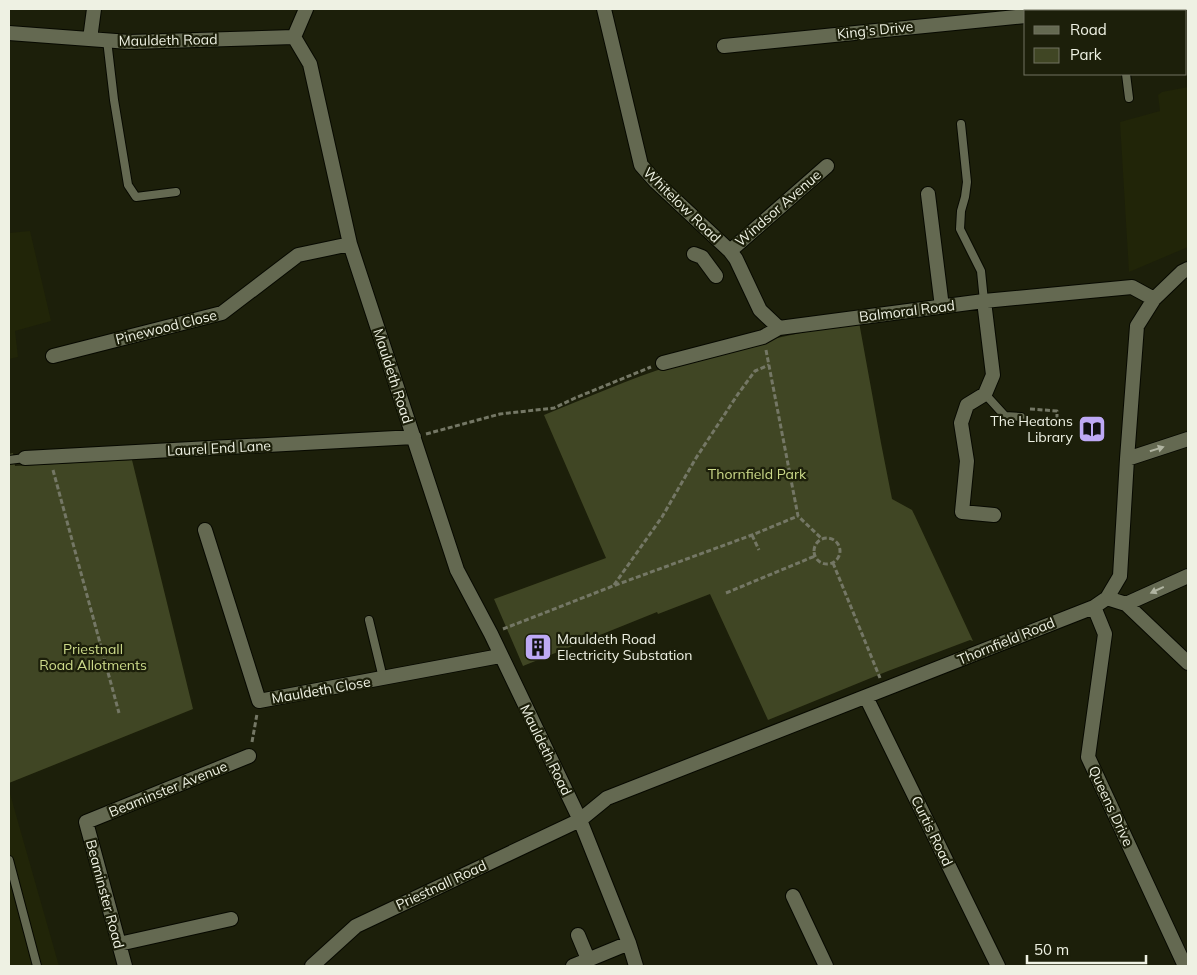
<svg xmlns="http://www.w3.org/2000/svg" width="1197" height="975" font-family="Mulish,sans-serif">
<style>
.built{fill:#212508}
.green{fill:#404624}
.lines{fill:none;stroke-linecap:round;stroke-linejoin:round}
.service-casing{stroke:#070900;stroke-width:10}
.minor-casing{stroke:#070900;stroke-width:16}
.path{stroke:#747765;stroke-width:3;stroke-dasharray:5 2.5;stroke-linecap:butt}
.service{stroke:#646951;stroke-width:8}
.minor{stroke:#646951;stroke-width:14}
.oneway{fill:#b0b4a1}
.labels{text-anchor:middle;stroke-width:4.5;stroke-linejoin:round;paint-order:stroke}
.street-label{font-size:14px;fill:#eef1e3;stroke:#1c1f0a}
.poi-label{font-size:14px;fill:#eef1e3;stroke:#1c1f0a;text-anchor:end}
.park-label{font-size:14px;fill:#cddb8a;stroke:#1c1f0a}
</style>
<rect width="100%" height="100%" fill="#1c1f0a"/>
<path class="built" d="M1188,87V247L1129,272L1120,122L1160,111L1158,95L1162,92Z
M30,231L51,321L15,331L18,357L9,359V233Z
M9,790L20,829L59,966H9Z"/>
<path class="green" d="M859,322L881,443L892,499L912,510L915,516L973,641L970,640L888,671L768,720L710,594L658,614L657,612L523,666L494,599L606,558L544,415C586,398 629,379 673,365C733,346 797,333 859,322Z
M13,453L15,466L132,460L193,709L9,783V454Z"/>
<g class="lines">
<g class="service-casing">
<path id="service" d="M1117,9L1118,11
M107,40L114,100L128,185L136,197L176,192
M1126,74L1129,98
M961,124L967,182L965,197L961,211L960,229L981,271L984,301
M985,394L1005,416L1021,417
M9,460L25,458
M369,620L383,678
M9,860L37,966"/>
</g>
<g class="minor-casing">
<path id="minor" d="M604,9L641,165L656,182L730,251L736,259L760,310L779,328
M1071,11L1090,9
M9,33L129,42L294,37
M294,37L310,64L350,244L457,570L491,634L580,820L629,943L636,966
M294,37L306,9
M90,39L94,9
M724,46L1026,16
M928,194L942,307
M730,251L827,166
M694,254L702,257L716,276
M984,301L993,375L985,394L967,405L961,423L967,461L962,512L994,515
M53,356L222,313L298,255L350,244
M663,363L763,337L779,328L984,301L1132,287L1154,299
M25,458L414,437
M1127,459L1188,439
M205,530L259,701L500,656
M1107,598L1126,604L1188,663
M1126,604L1188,576
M1094,607L1105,634L1088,757L1185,966
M866,697L998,966
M793,896L826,966
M578,935L588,959
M119,944L231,919
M125,966L86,822L249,756
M312,966L356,926L580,820L607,798L1094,607L1107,598L1120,576L1127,459L1137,326L1154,299L1182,272L1188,269
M573,966L629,943"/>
</g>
<path class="path" d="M766,350L798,516L821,538
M1030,409L1057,411V418
M426,434L500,414L554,408L575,398L651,367
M53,470L119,713
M752,535L759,550
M814 551a13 13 0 1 1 26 0a13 13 0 1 1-26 0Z
M833,563L880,678
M614,585L662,517L696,458L738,394L755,371L769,365
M726,593L815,556
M503,629L613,586L752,535L798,516
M252,742L257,714"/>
<use href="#service" class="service"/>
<use href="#minor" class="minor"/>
</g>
<defs><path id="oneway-solid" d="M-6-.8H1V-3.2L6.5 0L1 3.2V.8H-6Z" transform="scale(1.25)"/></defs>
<g class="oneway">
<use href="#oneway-solid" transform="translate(1157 449) rotate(-18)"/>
<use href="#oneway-solid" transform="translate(1157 590) rotate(155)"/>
</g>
<defs>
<g id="library-square" transform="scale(1.4375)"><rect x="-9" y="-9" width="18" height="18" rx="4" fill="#bea9f5" stroke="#1c1f0a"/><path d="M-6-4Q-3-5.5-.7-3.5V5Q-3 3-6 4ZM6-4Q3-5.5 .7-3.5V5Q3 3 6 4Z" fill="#111"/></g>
<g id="building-square" transform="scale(1.4375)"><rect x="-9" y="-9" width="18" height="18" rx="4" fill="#bea9f5" stroke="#1c1f0a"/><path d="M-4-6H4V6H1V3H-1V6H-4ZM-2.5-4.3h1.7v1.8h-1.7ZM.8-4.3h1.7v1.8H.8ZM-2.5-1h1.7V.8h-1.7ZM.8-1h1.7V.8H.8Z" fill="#111"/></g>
</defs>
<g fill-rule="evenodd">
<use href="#library-square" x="1092" y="429"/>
<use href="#building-square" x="538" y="647"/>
</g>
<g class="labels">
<g class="street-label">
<text transform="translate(875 30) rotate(-6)" y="5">King's Drive</text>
<text transform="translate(168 40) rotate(-1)" y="5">Mauldeth Road</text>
<text transform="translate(682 205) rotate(44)" y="5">Whitelow Road</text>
<text transform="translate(778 208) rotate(-41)" y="5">Windsor Avenue</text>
<text transform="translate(907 311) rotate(-7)" y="5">Balmoral Road</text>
<text transform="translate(166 327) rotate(-14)" y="5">Pinewood Close</text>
<text transform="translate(393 376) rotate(72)" y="5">Mauldeth Road</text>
<text transform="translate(219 448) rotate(-3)" y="5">Laurel End Lane</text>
<text transform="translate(1006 641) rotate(-22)" y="5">Thornfield Road</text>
<text transform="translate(321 690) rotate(-10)" y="5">Mauldeth Close</text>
<text transform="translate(546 750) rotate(64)" y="5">Mauldeth Road</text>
<text transform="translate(168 789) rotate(-22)" y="5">Beaminster Avenue</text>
<text transform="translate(1111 806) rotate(65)" y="5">Queens Drive</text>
<text transform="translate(932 831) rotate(64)" y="5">Curtis Road</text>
<text transform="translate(441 885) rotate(-25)" y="5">Priestnall Road</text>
<text transform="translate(105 894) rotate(75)" y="5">Beaminster Road</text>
</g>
<g class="poi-label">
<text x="1073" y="426">The Heatons<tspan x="1073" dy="16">Library</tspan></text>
<text x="557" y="644" text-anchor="start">Mauldeth Road<tspan x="557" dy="16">Electricity Substation</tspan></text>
</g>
<g class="park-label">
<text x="757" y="479">Thornfield Park</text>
<text x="93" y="654">Priestnall<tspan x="93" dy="16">Road Allotments</tspan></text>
</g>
</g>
<rect width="1197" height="975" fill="none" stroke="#eef1e3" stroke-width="20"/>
<rect x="1024" y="10" width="162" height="65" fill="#1c1f0a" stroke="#707361"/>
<rect x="1034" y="26" width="25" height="8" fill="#646951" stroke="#707361"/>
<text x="1070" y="35" font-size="15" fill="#eef1e3">Road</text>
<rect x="1034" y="48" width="25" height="15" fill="#404624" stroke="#707361"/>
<text x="1070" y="60" font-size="15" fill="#eef1e3">Park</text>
<path d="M1027 955v8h119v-8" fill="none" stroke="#eef1e3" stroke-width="2.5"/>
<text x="1034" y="955" font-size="15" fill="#eef1e3" stroke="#1c1f0a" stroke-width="4" paint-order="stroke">50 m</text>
</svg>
